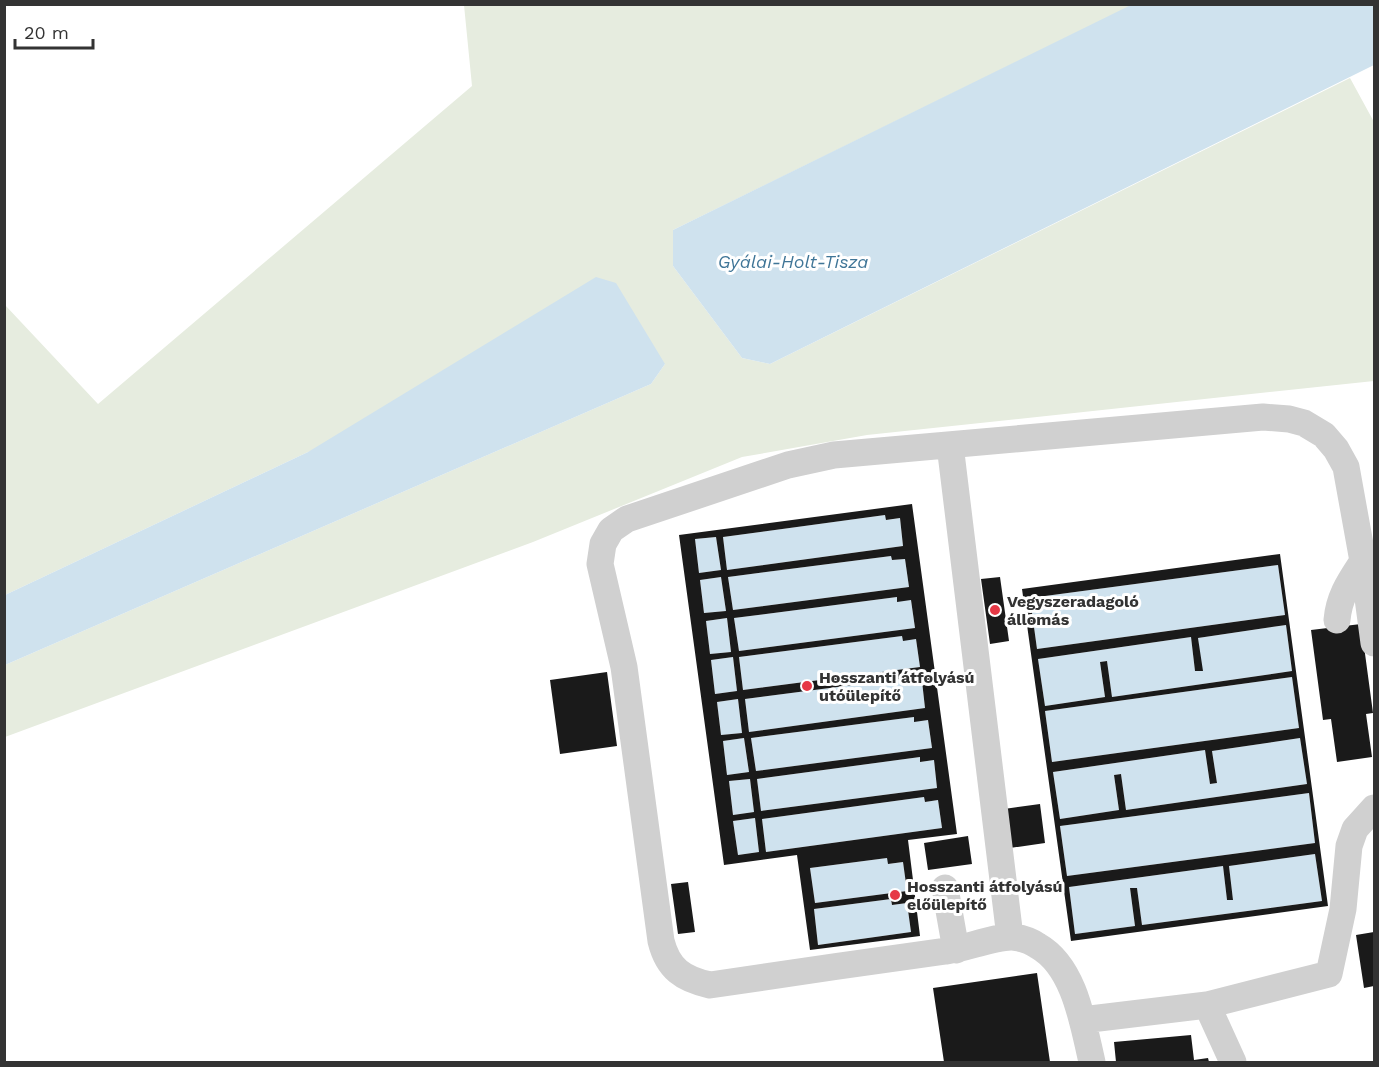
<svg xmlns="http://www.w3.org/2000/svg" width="1379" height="1067" font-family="'Work Sans',sans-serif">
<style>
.green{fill:#e6ecdf}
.water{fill:#cfe2ee}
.building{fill:#1a1a1a;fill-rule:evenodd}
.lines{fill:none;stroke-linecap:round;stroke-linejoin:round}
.minor{stroke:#d0d0d0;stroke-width:27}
.poi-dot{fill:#e63946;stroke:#fff;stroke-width:2}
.labels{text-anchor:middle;stroke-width:6;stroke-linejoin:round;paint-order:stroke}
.poi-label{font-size:16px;font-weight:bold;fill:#333;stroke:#fff;text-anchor:start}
.water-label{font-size:18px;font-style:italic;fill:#3f7597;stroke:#fff}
</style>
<rect width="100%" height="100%" fill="#fff"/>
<path class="green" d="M464,5H1133L673,230V266L742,358L770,364L1350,78L1374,122V381L867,435L742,457L533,542L5,737V665L651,384L665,364L308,452L5,595V305L98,404L472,86Z"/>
<path class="water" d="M1133,4L1374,5V65L770,364L742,358L673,266V230Z
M596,277L616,283L665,364L651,384L5,665V595L308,452Z
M885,515L887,520L900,518L903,546L727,570L723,537Z
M716,537L721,570L699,573L695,539Z
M891,556L892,560L905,559L909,587L733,610L728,577Z
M1278,565L1285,615L1037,649L1030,598Z
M721,577L726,611L704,613L700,580Z
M897,597V601L911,600L915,628L739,651L734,618Z
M727,618L731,652L710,654L706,621Z
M1286,625L1292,671L1112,697L1107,661L1100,662L1105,697L1045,706L1038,659L1191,637L1195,671H1202L1198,638Z
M902,636L903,640L916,639L920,667L743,690L739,657Z
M733,657L737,691L715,694L711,660Z
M1292,677L1299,728L1052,762L1045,711Z
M907,678L908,682L922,681L925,708L749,732L745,699Z
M738,699L742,733L721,735L717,702Z
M914,717V721L928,720L932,748L756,771L751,738Z
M744,738L749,772L727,775L723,741Z
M1300,738L1307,784L1126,810L1121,774L1114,775L1119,810L1060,819L1053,772L1205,750L1210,784L1217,783L1212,751Z
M920,757V762L934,760L937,788L761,811L757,779Z
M750,779L754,812L733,815L729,781Z
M1309,793L1315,843L1067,876L1060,826Z
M924,797L925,802L938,800L942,828L766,852L762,819Z
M755,818L759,852L738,855L733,821Z
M1315,854L1322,901L1142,925L1137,888H1130L1135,926L1075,934L1069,887L1223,866L1227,900H1233L1229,866Z
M887,858L889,864L903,862L907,891L815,903L810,868Z
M891,899L892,905L907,903L911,932L818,945L814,909Z"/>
<path class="building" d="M912,504L957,834L908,840L920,936L810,950L797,855L724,865L679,535ZM885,515L886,520L900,518L903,546L727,570L723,537ZM716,537L721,570L699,573L695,539ZM891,556L892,560L905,559L909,587L733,610L728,577ZM721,577L726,611L704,613L700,580ZM897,597V602L911,600L915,628L739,651L734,618ZM727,618L731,652L710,654L706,621ZM902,636L903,641L916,639L920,667L743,690L739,657ZM733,657L737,691L715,694L711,660ZM907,678L908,682L922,681L925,708L749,732L745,699ZM738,699L742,733L721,735L717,702ZM914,717V722L928,720L932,748L756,771L751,738ZM744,738L749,772L727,775L723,741ZM920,757V762L934,760L937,788L761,811L757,779ZM750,779L754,812L733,815L729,781ZM924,797L925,802L938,800L942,828L766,852L762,819ZM755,818L759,852L738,855L733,821ZM887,858L888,864L903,862L907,891L815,903L810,868ZM891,899L892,905L907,903L911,932L818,945L814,909Z
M1280,554L1328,906L1071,941L1022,589ZM1278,565L1285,615L1037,649L1030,598ZM1286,625L1292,671L1112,697L1107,661L1100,662L1105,697L1045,706L1038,659L1191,637L1195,671H1203L1198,638ZM1292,677L1299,728L1052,762L1045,711ZM1300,738L1307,784L1126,810L1121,774L1114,775L1119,810L1060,819L1053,772L1205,750L1210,784L1217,783L1212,751ZM1309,793L1315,843L1067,876L1060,826ZM1315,854L1322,901L1142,925L1137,888H1130L1135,926L1075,934L1069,887L1223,866L1227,900H1233L1229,866Z
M1000,577L1009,641L990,644L981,579Z
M1361,624L1373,713L1366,714L1372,757L1337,762L1331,719L1323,720L1311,630Z
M607,672L617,746L560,754L550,680Z
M1040,804L1045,843L1010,848L1004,809Z
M968,836L972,864L928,870L924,843Z
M688,882L695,932L678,934L671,884Z
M1374,932V986L1364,988L1356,935Z
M1037,973L1050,1062H944L933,988Z
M1191,1035L1194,1060L1208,1058L1209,1062H1116L1114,1042Z"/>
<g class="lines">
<path class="minor" d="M950,445L1010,937
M1337,620C1339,596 1350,581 1363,561
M945,888L956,950
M1207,1005L1329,974L1343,909L1349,846L1355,829L1374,808
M1082,1020L1207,1005L1233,1062
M1092,1062C1083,1024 1075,967 1038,946C1031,941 1021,938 1013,937C996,936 964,949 946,951C867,962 789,973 710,985C683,979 668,969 661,941L624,667L600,564L603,544L611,530L627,519L788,465L834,455L1263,417L1289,419L1304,423L1324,435L1336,449L1346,467L1363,561L1374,643"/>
</g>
<g class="poi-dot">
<circle cx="995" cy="610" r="6"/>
<circle cx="807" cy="686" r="6"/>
<circle cx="895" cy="895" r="6"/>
</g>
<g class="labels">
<g class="poi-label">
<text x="1007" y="607">Vegyszeradagoló<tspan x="1007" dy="18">állomás</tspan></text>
<text x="819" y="683">Hosszanti átfolyású<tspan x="819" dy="18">utóülepítő</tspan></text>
<text x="907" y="892">Hosszanti átfolyású<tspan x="907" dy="18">előülepítő</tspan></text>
</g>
<g class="water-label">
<text x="793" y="268">Gyálai-Holt-Tisza</text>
</g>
</g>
<rect width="1379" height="1067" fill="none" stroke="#333333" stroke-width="12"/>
<path d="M15 39v9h78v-9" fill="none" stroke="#333333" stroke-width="3"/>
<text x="24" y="39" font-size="18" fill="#333333" stroke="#ffffff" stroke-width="4.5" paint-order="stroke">20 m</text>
</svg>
